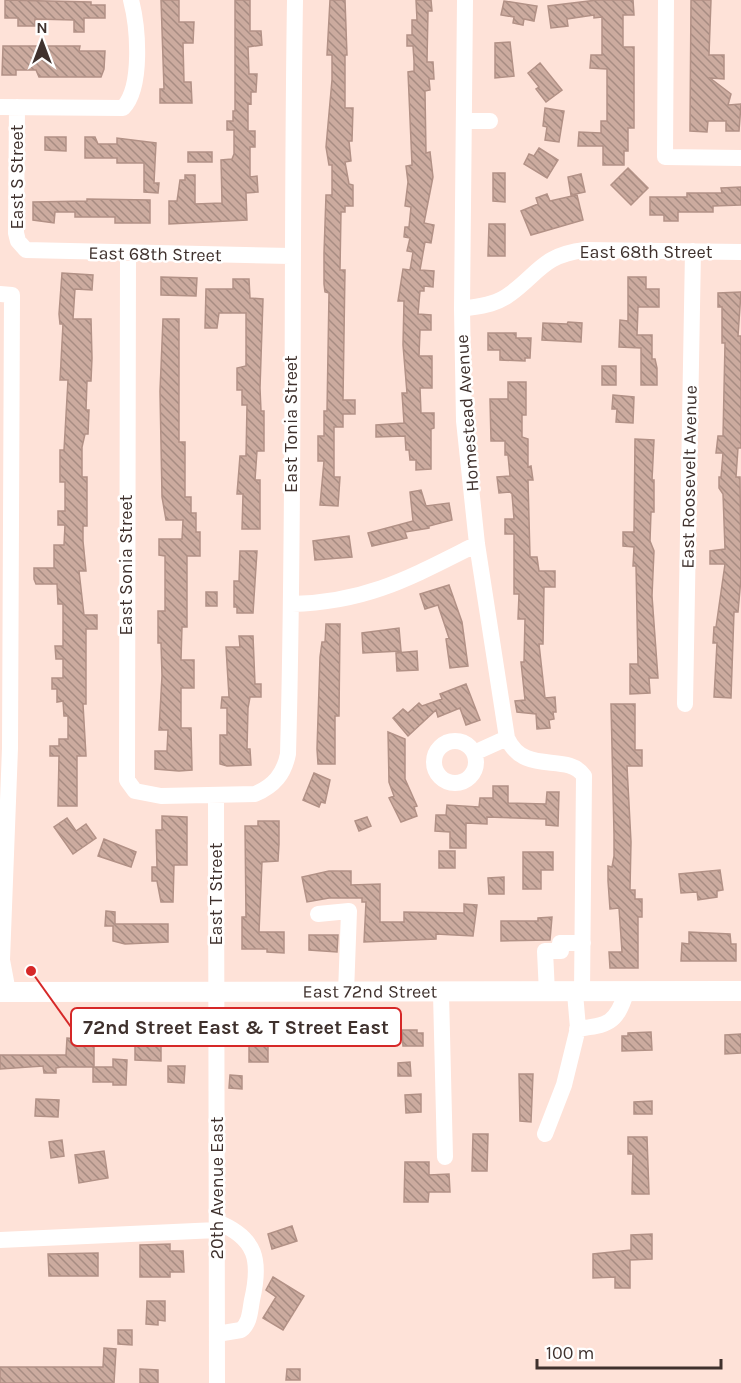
<svg xmlns="http://www.w3.org/2000/svg" width="741" height="1383" font-family="Karla,sans-serif">
<style>
.building{fill:url(#building-back-hatch);stroke:#b29186;stroke-width:1.5}
.lines{fill:none;stroke-linecap:round;stroke-linejoin:round}
.minor{stroke:#fff;stroke-width:16}
.major{stroke:#fff;stroke-width:20}
.labels{text-anchor:middle;stroke-width:5;stroke-linejoin:round;paint-order:stroke}
.street-label{font-size:18px;fill:#3f312d;stroke:#fff}
.leader{fill:none;stroke:#d62828;stroke-width:2}
.callout-dot{fill:#d62828;stroke:#fff;stroke-width:2}
.callout{fill:#fff;stroke:#d62828;stroke-width:2}
.callout-label{font-size:20px;text-anchor:middle;font-weight:bold;fill:#3f312d}
</style>
<defs>
<pattern id="building-back-hatch" width="6" height="6" patternUnits="userSpaceOnUse" patternTransform="scale(1.5)"><rect width="6" height="6" fill="#ccab9f"/><path d="M-1 5l2 2M0 0l6 6M5-1l2 2" fill="none" stroke="#a78c82"/></pattern>
</defs>
<rect width="100%" height="100%" fill="#fee2d8"/>
<path class="building" d="M5,0L91,2V5H105V18H84V32H74V20L35,19V26H18V18H5Z
M161,0H179V22H194L193,43H183L184,82H191L192,103H160V89H164Z
M235,0H250V31H261L262,45L248,47L249,74H257L256,92H251V104L248,103V131H255V147H250V177L257,176L258,192L246,193L247,220L169,224V201H177L180,180H185V175H195V204L222,203L221,160L232,159L234,154V130H227V121H233V111H235Z
M330,0H345L347,55H345V108H353L352,141H349L351,161L345,162L349,184L353,185V206H345V212H341L340,270H345L343,400H355V414H343V427H334V477H340L338,506L320,505L324,461H318V436H324V411H327L329,293L325,292L324,284V253L326,195H332V165H329L326,147L332,80V55H327Z
M416,0H431L432,11H428L427,62H433L434,79H429L430,90L425,91L426,153L430,152L433,177L424,223L434,225L431,243L425,242L420,270L434,271L433,287L424,286V291H420L418,314L431,315V330H420L419,356H432V388H420L421,413H434V428L431,429V469L416,470V460H410L409,450H406L405,436L376,437V425L404,423L402,393H407L403,345L404,301H398L403,269L410,270L413,252L407,251L410,238L404,237L405,227H409L411,207L405,206L408,182L406,166L412,165L408,72L414,71V61L413,46H407V35H412V20H417Z
M597,0H633L634,15H623V47H634V128H628V151H624V165H603V146H578L579,132L601,133V121H607V69L590,68L591,55H602V17L594,18V15L567,19L568,26L551,28L548,6Z
M691,0H711L709,55H724V79L710,78L731,94L728,105L741,104L739,131H726V121H708L707,132L690,131Z
M504,1L537,6L534,21L524,19L523,25L513,23L514,17L501,15Z
M510,42L514,76L495,78V43Z
M3,46H80L79,51H105L104,69L101,77H39L36,70H16V75H2Z
M540,63L562,90L546,102L536,89L539,87L528,73Z
M545,108L564,111L559,142L545,140L547,127L543,126Z
M45,137H66V151L45,150Z
M85,137H95L98,144H117V138L156,143L154,183H159L158,193L144,192V163H117V158H85Z
M539,148L558,160L547,178L524,164L529,154L534,156Z
M188,152H212V162H188Z
M628,168L648,188L631,205L611,185Z
M493,173H505V202L493,201Z
M581,174L585,192L571,195L568,177Z
M741,187V205L713,206V212H678V221H664V215H650V197H687V193H722L721,188Z
M547,194L550,201L577,195L583,220L531,235L521,211L538,204L536,198Z
M87,199L150,200V223H115V217H75V212H55L54,223L33,220V202L87,201Z
M489,224H505V256H488Z
M62,273L93,275L92,290L75,289L73,319H91L92,358L91,381H87L86,410H89L88,434H85L82,447V477H87V526H83V541L86,571H79L84,615H97V629H86V704H83L86,756H77V806H58L59,756H50V746H59V739H68V716H64L63,701L57,702V689H52V678H63V659H56L55,646H63V604H58L57,584H36L34,579V568H54V545H64L65,525H58V511H65V482H60V450H64L68,380H60L63,324H60L59,314Z
M161,277L197,278L196,296L161,295Z
M628,277H646V289H659V307H638L637,335H652V359H655L657,368V385H641V348L619,347L620,320L628,321Z
M233,279H249L250,298L263,299L260,388L261,411H264V451H257L255,480H260V529H242L243,494H237L240,456H246L247,405H242V390H237V368L246,366V313H219L217,328H205L206,289H233Z
M741,292L738,336H741V448H738L736,477H740L741,578L738,612H734L731,698L714,697L717,643H713L714,627H716L725,564H710V551L725,549L723,494L719,488V477H721L723,453H716L718,436H723L725,343H722V307H718V293Z
M163,319H179V442H185V497H191V513H196V532H200V556H187V627H182L181,660H194V688H181V728H191L192,770L179,771L155,769V751H167L168,730H159L162,676L161,643H158V611H165V556L159,555V539H182L183,520H166L162,497L160,391Z
M568,322L582,323L581,342L542,340L543,323L567,324Z
M488,333H516V338H531L530,358H525V361L500,360V350H488Z
M602,366H616V385H602Z
M508,382H526V415H522V437L528,439V467L531,466L533,480H528L530,557H537L539,571H555V587H544L543,644H539L545,698L555,697L556,712H553L554,719L549,720L550,728L537,729L536,714L517,712L515,701L525,700L521,662H524L525,619H518L519,594H514V534H505V519H514L512,494L510,492L499,493L497,477L510,476L508,455H505V441H491L490,399H508Z
M613,395L634,397L633,423L616,422L617,409H612Z
M635,439L654,440L652,480H654V512H651L650,541L654,551L652,596L658,678H649L650,693L630,694V664H638L636,566H633L634,547L623,546V532H634Z
M421,490L426,506L449,503L452,520L429,526V528L405,532L407,538L372,546L368,533L413,521L410,492Z
M349,536L352,557L315,560L313,541Z
M240,551H257L253,613H237V607H234V581H239Z
M449,585L462,622L468,666L450,668L446,639L449,638L438,605L425,609L420,594Z
M206,592H217V606H206Z
M326,624H340L339,716H335V764H318L317,749L320,657L322,642H325Z
M399,628L401,651L363,653L362,633Z
M239,636H253L255,684H261V697H250L248,708L247,749H250L251,765L227,766L220,764V735H227V708H221L222,697H229L226,647H240Z
M417,651L418,670L397,671L396,653Z
M466,684L480,720L466,725L460,708L438,717L436,710L408,736L393,718L403,709L408,713L419,703L422,706L442,699L440,694Z
M611,704H635V750H642V766H627L631,842L630,890H635V899H642V917H638V968H610L609,952H622L619,908L610,909L608,881V866L612,867L614,856V834Z
M388,732L405,739V779L417,806L414,807L417,816L401,822L389,798L394,796L389,782Z
M314,773L330,780L325,803L321,802L319,807L303,800Z
M493,786H508V803L546,804L547,792H559L558,826L546,825V819L487,817V824L466,823V848H450V832L435,831L436,815H446L447,805L479,807L480,798H493Z
M162,816L187,817V865H174L173,902H161L157,881H152V867H157L156,830H162Z
M367,817L371,826L359,831L355,821Z
M67,818L76,831L86,824L96,838L73,854L54,827Z
M258,821H279V844L278,861L262,862L259,932H284V953L267,952V949H242V917H246L245,826H258Z
M104,839L136,852L131,867L98,856Z
M439,851H455V868H439Z
M523,852H553V870H541V889H523Z
M720,870L723,890L717,891V897L698,900L697,892L681,893L679,874Z
M329,871H351V885L380,884V922H404V912L464,913V904L477,905L473,936L436,934V939L364,942L366,902H362V898H329L307,902L302,877Z
M504,877V894H489L488,878Z
M106,911L115,912V924H168V942L125,944L113,941V926H105Z
M552,917L550,940L501,941V921H538V918Z
M689,932L730,934L731,944H736V961H681L682,943L689,944Z
M309,935H338L337,952L309,950Z
M402,1030H417V1033H423V1046H403Z
M651,1032L652,1050L622,1051V1036H628V1033Z
M249,1034H268V1062H249Z
M741,1034V1053L725,1054V1035Z
M67,1038L94,1041V1067H113V1059L127,1060L126,1085H113V1082H93V1067H61L56,1068V1073H44L43,1066L0,1069V1055H66Z
M135,1041L161,1045V1061L135,1060Z
M410,1062L411,1076H398V1063Z
M168,1066H185L184,1083L168,1082Z
M519,1074H533L531,1122L520,1121Z
M230,1075L242,1076V1089L229,1088Z
M421,1094V1112L406,1113L405,1095Z
M36,1099L59,1100L58,1117L35,1116Z
M652,1101V1114H634V1102Z
M473,1134H488L487,1171H472Z
M628,1137H647L649,1194H632L633,1154H628Z
M62,1140L64,1156L51,1158L49,1142Z
M104,1151L108,1178L79,1183L75,1155Z
M405,1162H429V1175L449,1174L450,1192H429L428,1202H404Z
M292,1226L297,1241L272,1249L268,1234Z
M652,1234V1259L630,1260V1288H615V1277L593,1278V1254L631,1250V1235Z
M170,1244V1251H183L184,1272H170V1277H140V1245Z
M98,1253V1276H49L48,1254Z
M273,1277L304,1296L283,1330L263,1318L276,1297L266,1290Z
M147,1301H165V1321L158,1320V1325L146,1324Z
M118,1330H132V1345L118,1344Z
M104,1348L116,1349L114,1383H0V1367H103Z
M140,1369L158,1370V1383H140Z
M287,1369H300V1380H286Z"/>
<g class="lines">
<path class="minor" d="M465,0L462,309L464,421L477,544L507,738C525,777 567,751 584,776L582,993
M666,0L665,157L741,158
M0,107L123,108C143,87 138,27 131,0
M17,107L16,233L18,241L26,250L291,256
M464,121H490
M128,253L127,780L135,791L161,796L255,794C274,786 284,774 288,754C295,503 291,251 295,0
M0,294L12,295L10,748L2,960L8,992
M462,309C479,306 496,305 510,294C540,272 543,255 585,250L741,252
M292,604C368,602 411,577 477,544
M685,704L693,251
M434 762a21 21 0 1 1 42 0a21 21 0 1 1-42 0Z
M474,753L507,738
M216,796L217,1383
M318,914L349,911L346,993
M441,993L445,1157
M547,993L545,951H561L560,943H583
M577,1029C608,1025 616,1024 626,993
M545,1134L564,1085L578,1028L575,993
M217,1222C257,1238 261,1261 252,1300C250,1311 250,1323 241,1330L217,1334
M0,1240L217,1230"/>
<path class="major" id="s1" d="M0,992L741,991"/>
</g>
<g class="labels">
<g class="street-label">
<text transform="translate(17 177) rotate(-90)" y="6">East S Street</text>
<text x="646" y="258">East 68th Street</text>
<text transform="translate(155 254) rotate(1)" y="6">East 68th Street</text>
<text transform="translate(467 413) rotate(-94)" y="6">Homestead Avenue</text>
<text transform="translate(291 424) rotate(-90)" y="6">East Tonia Street</text>
<text transform="translate(689 477) rotate(-89)" y="6">East Roosevelt Avenue</text>
<text transform="translate(126 565) rotate(-90)" y="6">East Sonia Street</text>
<text transform="translate(216 894) rotate(-90)" y="6">East T Street</text>
<text dy="6" stroke="none"><textPath href="#s1" startOffset="370">East 72nd Street</textPath></text>
<text transform="translate(217 1188) rotate(-90)" y="6">20th Avenue East</text>
</g>
</g>
<path class="leader" d="M31 971L71 1027"/>
<circle class="callout-dot" cx="31" cy="971" r="6"/>
<rect class="callout" x="71" y="1008" width="330" height="38" rx="6"/>
<g class="callout-label">
<text x="236" y="1034">72nd Street East &amp; T Street East</text>
</g>
<g transform="translate(42 42)" stroke="#ffffff" stroke-width="4.5" paint-order="stroke">
<path d="M0-4.5L10 22L0 15L-10 22Z" fill="#3f312d"/>
<text y="-9" font-size="16" font-weight="bold" text-anchor="middle" fill="#3f312d">N</text>
</g>
<path d="M537 1359v9h184v-9" fill="none" stroke="#3f312d" stroke-width="3"/>
<text x="546" y="1359" font-size="18" fill="#3f312d" stroke="#ffffff" stroke-width="4.5" paint-order="stroke">100 m</text>
</svg>
